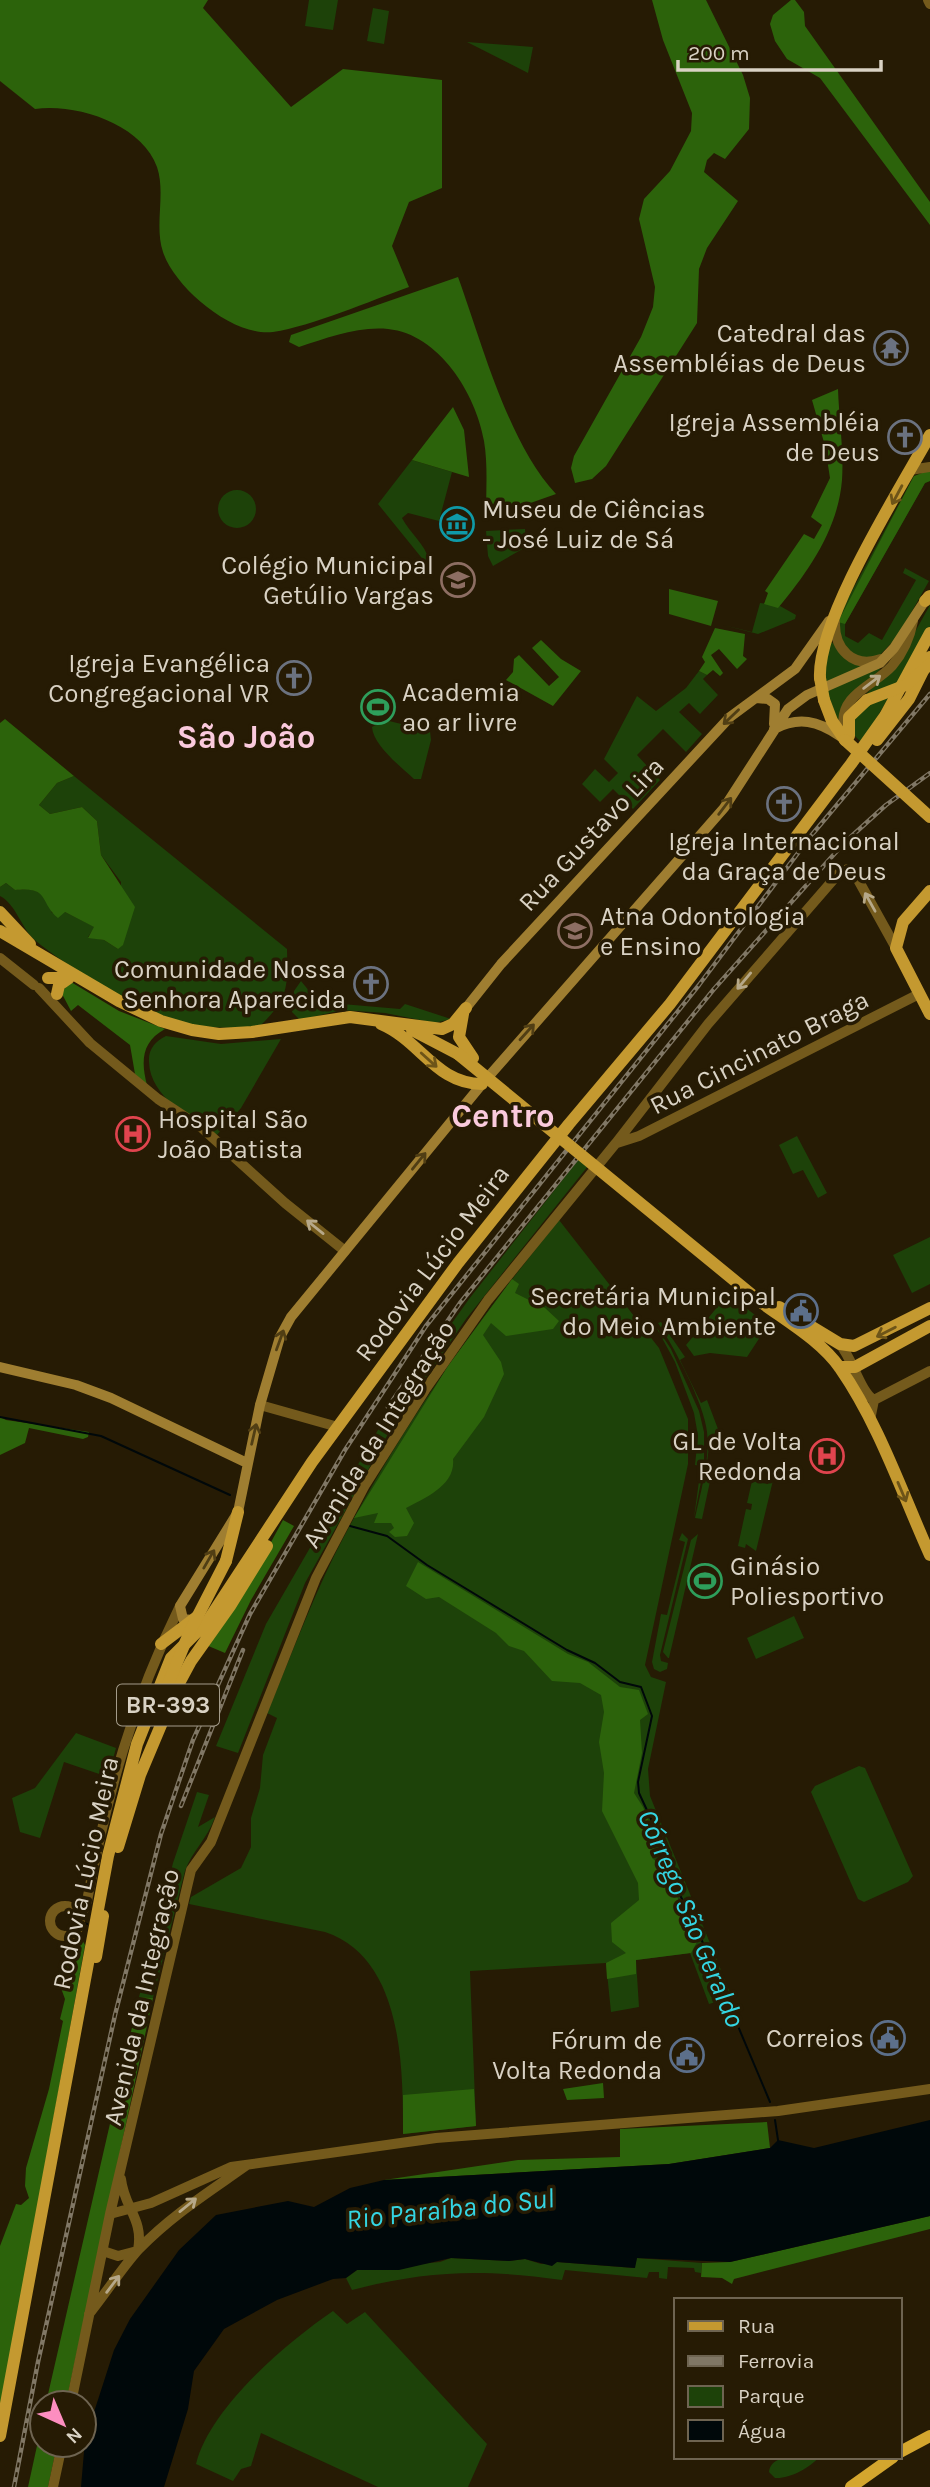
<svg xmlns="http://www.w3.org/2000/svg" width="930" height="2487" font-family="Karla,sans-serif">
<style>
.green{fill:#1d4209}
.forest{fill:#2c630b}
.water{fill:#00080a}
.lines{fill:none;stroke-linecap:round;stroke-linejoin:round}
.stream{stroke:#00080a;stroke-width:2}
.tertiary{stroke:#745a1c;stroke-width:10}
.secondary{stroke:#9f7e31;stroke-width:10}
.primary{stroke:#c49930;stroke-width:12}
.trunk{stroke:#d4a62e;stroke-width:12}
.rail-casing{stroke:#807765;stroke-width:4.5}
.rail{stroke:#261b04;stroke-width:2;stroke-dasharray:5;stroke-linecap:butt}
.primary-bridge{stroke:#c49930;stroke-width:12}
.oneway{stroke:#6d5418}
.oneway2{stroke:#b6a889}
.oneway3{stroke:#503e14}
.labels{text-anchor:middle;stroke-width:7;stroke-linejoin:round;paint-order:stroke}
.shield{fill:#261b04;stroke:#a39b8a;stroke-width:2}
.shield-label{font-size:24px;font-weight:bold;fill:#d9d2c4}
.poi-label{font-size:26px;fill:#d9d2c4;stroke:#261b04;text-anchor:end}
.street-label{font-size:26px;fill:#d9d2c4;stroke:#261b04}
.water-label{font-size:28px;font-style:italic;fill:#34d5e2;stroke:#261b04}
.district-label{font-size:33px;font-weight:bold;fill:#facadd;stroke:#261b04}
</style>
<rect width="100%" height="100%" fill="#261b04"/>
<path class="green" d="M309,0H338L333,30L305,26Z
M373,8L389,11L384,44L367,41Z
M467,42L533,47L528,73Z
M412,460L452,472L439,521L408,513L402,518C410,533 425,544 429,560L425,562L378,504Z
M914,476L930,481L925,483L845,624V636L858,643L869,633L882,640L916,580L903,573L905,568L929,581L898,636L880,655L857,659L839,640L840,613Z
M218 509a19 19 0 1 1 38 0a19 19 0 1 1-38 0Z
M525,529L526,547L493,566L488,556L486,531Z
M760,603L780,606L796,615L795,619L758,634L723,625L752,632Z
M930,605V627L862,743L852,733L849,724L865,695L897,664Z
M828,640L865,664L824,686Z
M878,667L880,670L848,697L838,721L825,690Z
M699,671L707,675L703,679L718,695L700,714L689,703L679,712L702,734L686,752L663,729L637,755L660,780L633,809L613,789L600,802L582,784L595,769L609,782L618,773L604,759L637,696L656,711L686,688Z
M385,720L430,731L431,740L421,779H414C401,767 373,745 372,727Z
M74,776L287,949C288,989 288,999 259,1027C233,1029 205,1028 180,1022C144,1014 64,965 36,941C21,929 17,905 0,896V887L6,883L15,890C35,887 46,892 52,913L65,912L95,927L88,937L104,940L118,949L121,882L101,855L97,821L82,807L50,814L39,805L57,783Z
M301,981L314,997L342,1004L400,1009L405,1004L451,1019L435,1023L385,1013L342,1010L300,1020L292,1012L294,991Z
M166,1036L221,1044L281,1039L241,1108L215,1137C191,1118 150,1097 149,1062C148,1050 155,1041 166,1036Z
M797,1136L827,1193L818,1198L803,1170L793,1174L779,1145Z
M579,1159L588,1166L466,1319L392,1427L305,1583L238,1753L216,1746L266,1624L386,1416L469,1299Z
M559,1220L659,1348L688,1419V1464L645,1665L651,1677L666,1682L648,1769L650,1796L732,1997L709,2004L690,1953L636,1960L639,2007L611,2012L606,1963L470,1971L476,2126L403,2134C403,2067 403,1958 325,1932L189,1904L191,1897L241,1868L251,1847V1818L260,1788L263,1755L277,1718L267,1713C289,1661 309,1607 334,1556C395,1435 474,1325 559,1220Z
M930,1237V1284L912,1293L893,1255Z
M728,1294L768,1325L747,1357L710,1353L694,1356L686,1345Z
M661,1322L685,1357L680,1360L701,1403L707,1400L718,1429L716,1446H709L706,1471L712,1472L702,1519L695,1518C701,1490 710,1461 707,1432C704,1403 674,1347 658,1323Z
M655,1325L671,1349L699,1411L704,1432V1466L694,1518L701,1466L695,1465L698,1436L694,1413L675,1362Z
M773,1467L776,1468L756,1551L746,1544L745,1548L738,1546L746,1509L751,1510L752,1504L747,1503L752,1481L768,1484Z
M682,1533L688,1539L660,1655L661,1661L668,1663L667,1669L660,1672L654,1669L652,1662L661,1614L667,1615L685,1542L679,1540Z
M698,1534L669,1658H668L663,1652L691,1540Z
M794,1616L804,1638L756,1659L747,1638Z
M76,1733L116,1748L108,1777L64,1762L40,1838L20,1832L12,1798L35,1788Z
M859,1766L865,1768L913,1876L908,1882L864,1902L858,1899L811,1792L815,1786Z
M197,1792L209,1795L198,1827L215,1817C208,1838 192,1851 185,1871L153,1998L139,1997L173,1863Z
M451,2258L509,2261L525,2259L541,2264L557,2262L634,2268L637,2258L702,2263L701,2273L695,2272L694,2268L668,2267L667,2279L659,2278V2272H649L647,2278L565,2270L562,2280C483,2269 430,2270 352,2290L346,2278L357,2270L440,2262Z
M333,2311L347,2324L365,2312L487,2444L468,2487H378L261,2433L251,2466L241,2469L233,2481L196,2464C210,2408 286,2343 333,2311Z
M819,2457C810,2468 789,2479 775,2478L769,2472C771,2452 804,2457 819,2457Z"/>
<path class="forest" d="M0,0H208L203,8L291,107L343,69L442,80V188L409,202L392,246L409,287C370,301 312,326 273,332C233,337 175,288 163,252C154,225 166,194 157,167C142,124 76,103 35,109L0,81Z
M652,0H706L743,75L750,98L749,129L725,159L714,153L707,160L704,172L738,201L707,248L699,269L697,323L606,466L592,479L575,483L571,468L574,456L641,337L653,307L655,287L639,219L644,199L670,171L691,131L692,113L663,40Z
M791,0H795L804,12L805,26L930,202V225L820,78L787,59L775,41L770,24L773,15Z
M458,277C482,343 508,443 556,494L522,506V513L486,516C486,491 488,465 484,441C476,394 439,334 388,329C358,326 327,338 299,347L289,342L291,335Z
M838,389C839,419 844,451 842,480C838,529 809,571 778,608L764,604L768,593L765,591L804,534L814,539L822,525L811,517L830,478L825,446L812,400Z
M453,407L464,430L469,477L412,460Z
M930,470V481L925,483L845,624L838,622L914,476Z
M669,589L718,601L711,626L669,614Z
M715,628L745,634L743,656L747,659L737,669L719,649L711,655L723,673L720,676L713,670L707,675L699,671L705,662L702,657Z
M541,640L561,659L581,671L553,706L506,680L513,672L514,659L519,655L549,686L559,677L532,648Z
M5,719L74,776L57,783L39,805L50,814L82,807L97,821L101,855L135,907L123,945L118,949L104,940L88,938L94,927L65,912L58,918C39,902 50,886 15,890L6,883L0,887V723Z
M71,982L119,1011L165,1029C141,1042 141,1062 147,1085L135,1074L130,1045L78,1005L71,1011L61,992Z
M512,1279L519,1284L515,1293L545,1308L559,1321L553,1329L506,1336L491,1323L483,1335L501,1362L504,1374L484,1417L453,1459C456,1485 425,1498 406,1508L414,1523L407,1536L395,1537L389,1532L394,1528L391,1523H374L378,1513L354,1518L448,1366Z
M0,1417L6,1420L89,1432L88,1437L83,1439L29,1428L25,1443L0,1455Z
M283,1520L294,1526L251,1600L225,1653L206,1645L258,1566Z
M418,1562L568,1654L588,1662L620,1687L639,1690L648,1714L640,1720L642,1753L634,1793L643,1807L658,1844L652,1850V1858L665,1869L697,1942L691,1953L636,1960V1974L607,1979L606,1963L626,1953L612,1942L611,1923L639,1900L638,1883L602,1811L604,1773L599,1742L604,1712L601,1695L580,1683L552,1681L524,1651L509,1646L496,1633L439,1597L426,1599L406,1586Z
M80,1936L85,1945L0,2413V2246L16,2204L21,2205L29,2198L25,2186L26,2168L49,2089L63,2021L60,2019L65,1999L58,1980Z
M139,1997L153,1998L66,2403H46Z
M603,2083L604,2098L567,2100L563,2089Z
M474,2089L476,2126L403,2134V2095Z
M767,2122L770,2148L669,2164L384,2180L518,2160L620,2157V2129Z
M930,2216V2229L734,2279L732,2284L722,2278L701,2277L702,2263L730,2262Z
M42,2423V2445H57L48,2487H28Z"/>
<path class="water" d="M930,2120V2216L730,2262L637,2258L635,2268L557,2262L552,2266L525,2259L509,2261L451,2258L399,2270H357L346,2278L333,2279L277,2300L224,2329L194,2371L188,2409L164,2487H81L85,2440L114,2350L130,2319L179,2250L216,2215L288,2201L314,2207L350,2188L384,2180L669,2164L770,2148L778,2140L814,2148Z"/>
<g class="lines">
<path class="stream" d="M0,1417L101,1436L230,1495
M350,1526L387,1536L427,1565L567,1650L595,1663L620,1682L641,1687L652,1716L638,1782L639,1793L664,1847L670,1875L697,1929L770,2102
M84,1923L87,1924
M775,2120L778,2140"/>
<path class="tertiary" d="M928,0L930,4
M910,470L930,467
M835,622C834,649 853,669 881,659
M844,727C838,695 875,685 892,666C903,653 910,637 913,621
M0,958L34,985
M39,988L90,1043L158,1099L202,1128L285,1203L345,1251
M617,1143L639,1136L919,994
M840,1344C853,1360 861,1393 874,1400
M260,1405L338,1427
M870,1420L874,1400L930,1371
M50 1921a15 15 0 1 1 30 0a15 15 0 1 1-30 0Z
M80,1919L87,1901C106,1798 133,1701 180,1606
M121,2179C124,2208 144,2219 138,2250
M110,2214L151,2203L231,2167L436,2138L778,2111L930,2089
M103,2251L118,2256L137,2251
M89,2314C106,2293 121,2269 139,2249C172,2215 209,2192 247,2165
M71,2403L110,2214L191,1870L211,1842L316,1578L365,1485L425,1390L488,1300L616,1143L708,1024L840,872L848,869L856,876L896,948
M53,2487L62,2445"/>
<path class="secondary" d="M756,698L768,699L775,704L774,724
M774,729C799,716 818,721 840,736
M466,1008L501,964L730,717L795,669L829,621
M0,1367L76,1385L111,1398L247,1463
M192,1620L183,1619L180,1606L238,1512L260,1405L280,1337L291,1317L482,1084L724,808L788,709L807,695L880,663L894,648L928,596"/>
<path class="primary" d="M925,601L930,596
M820,678C817,620 900,489 930,435
M824,700L832,721L845,740
M849,736V717L867,700
M877,740L909,699L930,657
M930,891L903,922L896,948L930,1014
M0,912L30,944
M0,931L119,1001L161,1021L192,1030L219,1034L252,1032L350,1017L442,1029L453,1024L466,1008
M48,978H68
M57,994L59,985L69,978
M463,1014L459,1037L473,1058
M381,1024C421,1041 436,1084 482,1084
M412,1030L458,1054
M762,1303C788,1322 821,1341 840,1368C879,1424 902,1493 930,1555
M779,1307L840,1344L854,1346L930,1308
M839,1367H855L930,1326
M226,1561L238,1512
M161,1644L198,1616
M118,1847L140,1775L177,1687L191,1661L230,1606L267,1546
M96,1957L103,1916
M0,2436L108,1856L137,1744L171,1658L207,1622L312,1462L458,1263L569,1124L670,1004L851,764L885,716L930,633"/>
<path class="trunk" d="M900,2452L930,2436
M851,2487L893,2457"/>
<g class="rail-casing">
<path id="rail" d="M388,1407L460,1303L714,989L844,843L886,805L930,773
M181,1806L243,1650
M14,2487L38,2362L115,2015L161,1834L193,1740L250,1614L345,1450L426,1326L699,985L810,837L930,694"/>
</g>
<use href="#rail" class="rail"/>
<path class="primary-bridge" d="M820,678L824,700
M867,700L906,685L930,664
M845,740L930,817
M458,1054L762,1303
M156,1713L190,1631L226,1561"/>
</g>
<defs><path id="oneway-shaft" d="M-6 0H5M1.5-3L5.5 0L1.5 3" fill="none" stroke-width="1.6" stroke-linecap="round" stroke-linejoin="round" transform="scale(1.75)"/></defs>
<g class="oneway">
<use href="#oneway-shaft" transform="translate(897 495) rotate(118)"/>
<use href="#oneway-shaft" transform="translate(429 1060) rotate(42)"/>
<use href="#oneway-shaft" transform="translate(886 1332) rotate(153)"/>
<use href="#oneway-shaft" transform="translate(902 1492) rotate(67)"/>
</g>
<g class="oneway2">
<use href="#oneway-shaft" transform="translate(872 682) rotate(-37)"/>
<use href="#oneway-shaft" transform="translate(870 902) rotate(-119)"/>
<use href="#oneway-shaft" transform="translate(744 981) rotate(130)"/>
<use href="#oneway-shaft" transform="translate(315 1227) rotate(-141)"/>
<use href="#oneway-shaft" transform="translate(188 2205) rotate(-39)"/>
<use href="#oneway-shaft" transform="translate(113 2284) rotate(-53)"/>
</g>
<g class="oneway3">
<use href="#oneway-shaft" transform="translate(731 717) rotate(136)"/>
<use href="#oneway-shaft" transform="translate(725 806) rotate(-53)"/>
<use href="#oneway-shaft" transform="translate(527 1032) rotate(-48)"/>
<use href="#oneway-shaft" transform="translate(419 1161) rotate(-51)"/>
<use href="#oneway-shaft" transform="translate(280 1340) rotate(-70)"/>
<use href="#oneway-shaft" transform="translate(254 1434) rotate(-77)"/>
<use href="#oneway-shaft" transform="translate(209 1559) rotate(-60)"/>
</g>
<defs>
<g id="temple-ring" transform="scale(1.75)"><circle r="9.5" fill="#261b04" stroke="#6b7280" stroke-width="1.5"/><path d="M0-6L5-2H3V0L6.5 2.5H4V6H1.5V3h-3V6H-4V2.5H-6.5L-3 0V-2H-5Z" fill="#6b7280"/></g>
<g id="church-ring" transform="scale(1.75)"><circle r="9.5" fill="#261b04" stroke="#6b7280" stroke-width="1.5"/><path d="M-1.2-6h2.4v3.5h3.3v2.4h-3.3V6h-2.4V-.1h-3.3v-2.4h3.3Z" fill="#6b7280"/></g>
<g id="museum-ring" transform="scale(1.75)"><circle r="9.5" fill="#261b04" stroke="#0f9aa8" stroke-width="1.5"/><path d="M0-6L6-3V-2H-6V-3ZM-5-1h2V3h-2ZM-1-1h2V3h-2ZM3-1h2V3H3ZM-6 4H6V6H-6Z" fill="#0f9aa8"/></g>
<g id="school-ring" transform="scale(1.75)"><circle r="9.5" fill="#261b04" stroke="#8d6e63" stroke-width="1.5"/><path d="M0-5L7-2L0 1L-7-2ZM-4 1L0 2.5L4 1V4Q0 6-4 4Z" fill="#8d6e63"/></g>
<g id="stadium-ring" transform="scale(1.75)"><circle r="9.5" fill="#261b04" stroke="#2e9e5b" stroke-width="1.5"/><path d="M0-5a6.5 5 0 1 0 0 10a6.5 5 0 1 0 0-10ZM-3.5-1.8h7v3.6h-7Z" fill="#2e9e5b"/></g>
<g id="university-ring" transform="scale(1.75)"><circle r="9.5" fill="#261b04" stroke="#8d6e63" stroke-width="1.5"/><path d="M0-5L7-2L0 1L-7-2ZM-4 1L0 2.5L4 1V4Q0 6-4 4Z" fill="#8d6e63"/></g>
<g id="hospital-ring" transform="scale(1.75)"><circle r="9.5" fill="#261b04" stroke="#e0444e" stroke-width="1.5"/><path d="M-5-5h3v3.5h4V-5h3V5h-3V1.5h-4V5h-3Z" fill="#e0444e"/></g>
<g id="civic-ring" transform="scale(1.75)"><circle r="9.5" fill="#261b04" stroke="#5c6f8a" stroke-width="1.5"/><path d="M-.6-6.5H3V-4.5H.6V-3L4-1V1h2V6H-6V1h2V-1L-.6-3ZM-1.2 2.5V6h2.4V2.5Z" fill="#5c6f8a"/></g>
</defs>
<g fill-rule="evenodd">
<use href="#temple-ring" x="891" y="348"/>
<use href="#church-ring" x="905" y="437"/>
<use href="#museum-ring" x="457" y="524"/>
<use href="#school-ring" x="458" y="580"/>
<use href="#church-ring" x="294" y="678"/>
<use href="#stadium-ring" x="378" y="707"/>
<use href="#church-ring" x="784" y="804"/>
<use href="#university-ring" x="575" y="931"/>
<use href="#church-ring" x="371" y="984"/>
<use href="#hospital-ring" x="133" y="1134"/>
<use href="#civic-ring" x="801" y="1311"/>
<use href="#hospital-ring" x="827" y="1456"/>
<use href="#stadium-ring" x="705" y="1581"/>
<use href="#civic-ring" x="888" y="2038"/>
<use href="#civic-ring" x="687" y="2055"/>
</g>
<g class="labels">
<rect class="shield" x="117" y="1684.5" width="102" height="41" rx="5"/>
<g class="shield-label">
<text x="168" y="1713">BR-393</text>
</g>
<g class="poi-label">
<text x="866" y="342">Catedral das<tspan x="866" dy="30">Assembléias de Deus</tspan></text>
<text x="880" y="431">Igreja Assembléia<tspan x="880" dy="30">de Deus</tspan></text>
<text x="482" y="518" text-anchor="start">Museu de Ciências<tspan x="482" dy="30">- José Luiz de Sá</tspan></text>
<text x="434" y="574">Colégio Municipal<tspan x="434" dy="30">Getúlio Vargas</tspan></text>
<text x="270" y="672">Igreja Evangélica<tspan x="270" dy="30">Congregacional VR</tspan></text>
<text x="402" y="701" text-anchor="start">Academia<tspan x="402" dy="30">ao ar livre</tspan></text>
<text x="784" y="850" text-anchor="middle">Igreja Internacional<tspan x="784" dy="30">da Graça de Deus</tspan></text>
<text x="600" y="925" text-anchor="start">Atna Odontologia<tspan x="600" dy="30">e Ensino</tspan></text>
<text x="346" y="978">Comunidade Nossa<tspan x="346" dy="30">Senhora Aparecida</tspan></text>
<text x="158" y="1128" text-anchor="start">Hospital São<tspan x="158" dy="30">João Batista</tspan></text>
<text x="776" y="1305">Secretária Municipal<tspan x="776" dy="30">do Meio Ambiente</tspan></text>
<text x="802" y="1450">GL de Volta<tspan x="802" dy="30">Redonda</tspan></text>
<text x="730" y="1575" text-anchor="start">Ginásio<tspan x="730" dy="30">Poliesportivo</tspan></text>
<text x="864" y="2047">Correios</text>
<text x="662" y="2049">Fórum de<tspan x="662" dy="30">Volta Redonda</tspan></text>
</g>
<g class="street-label">
<text transform="translate(591 834) rotate(-47)" y="9">Rua Gustavo Lira</text>
<text transform="translate(759 1052) rotate(-27)" y="9">Rua Cincinato Braga</text>
<text transform="translate(432 1263) rotate(-53)" y="9">Rodovia Lúcio Meira</text>
<text transform="translate(378 1434) rotate(-58)" y="9">Avenida da Integração</text>
<text transform="translate(85 1873) rotate(-78)" y="9">Rodovia Lúcio Meira</text>
<text transform="translate(141 1997) rotate(-77)" y="9">Avenida da Integração</text>
</g>
<g class="water-label">
<text transform="translate(692 1918) rotate(67)" y="10">Córrego São Geraldo</text>
<text transform="translate(450 2208) rotate(-6)" y="10">Rio Paraíba do Sul</text>
</g>
<g class="district-label">
<text x="246" y="748">São João</text>
<text x="503" y="1127">Centro</text>
</g>
</g>
<rect x="674" y="2298" width="228" height="161" fill="#261b04" stroke="#6e6451" stroke-width="2"/>
<rect x="688" y="2321" width="35" height="10" fill="#c49930" stroke="#6e6451" stroke-width="2"/>
<text x="738" y="2333" font-size="21" fill="#d9d2c4">Rua</text>
<rect x="688" y="2356" width="35" height="10" fill="#807765" stroke="#6e6451" stroke-width="2"/>
<text x="738" y="2368" font-size="21" fill="#d9d2c4">Ferrovia</text>
<rect x="688" y="2386" width="35" height="21" fill="#1d4209" stroke="#6e6451" stroke-width="2"/>
<text x="738" y="2403" font-size="21" fill="#d9d2c4">Parque</text>
<rect x="688" y="2420" width="35" height="21" fill="#00080a" stroke="#6e6451" stroke-width="2"/>
<text x="738" y="2438" font-size="21" fill="#d9d2c4">Água</text>
<g transform="translate(63 2424) rotate(136)"><circle r="33" fill="#261b04" stroke="#6e6451" stroke-width="2"/>
<path d="M0-5L12 26L0 18L-12 26Z" fill="#fd8ec0"/>
<text y="-10" font-size="19" font-weight="bold" text-anchor="middle" fill="#d9d2c4">N</text>
</g>
<path d="M678 60v10h203v-10" fill="none" stroke="#d9d2c4" stroke-width="3.5"/>
<text x="688" y="60" font-size="21" fill="#d9d2c4" stroke="#261b04" stroke-width="5" paint-order="stroke">200 m</text>
</svg>
